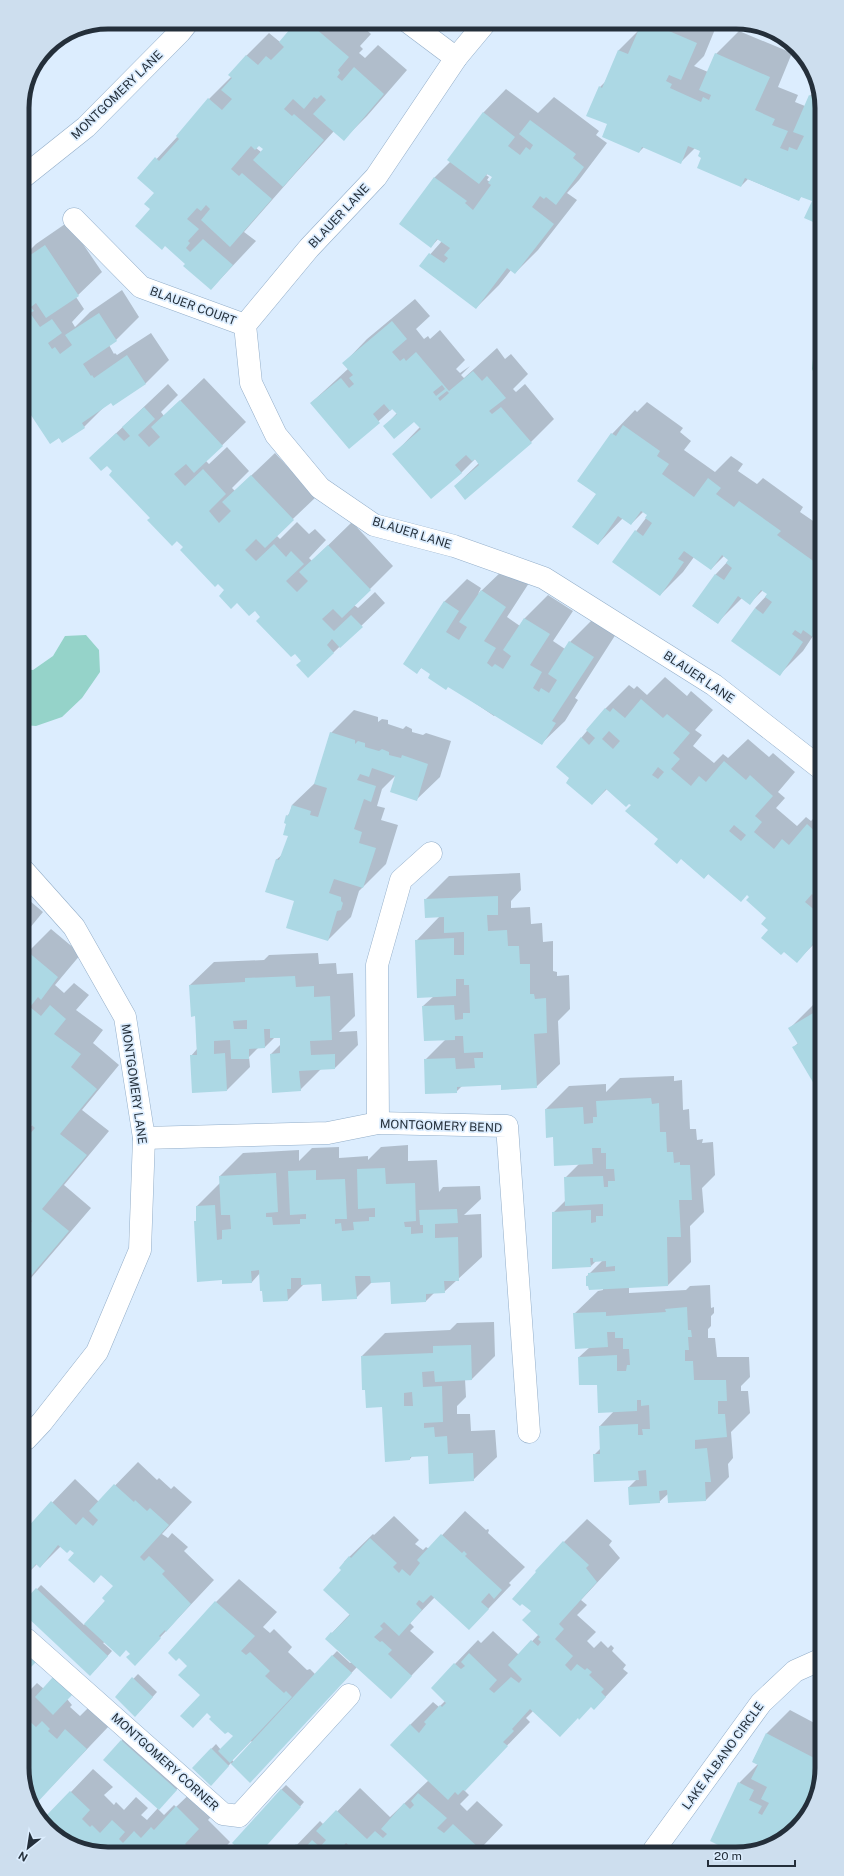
<svg xmlns="http://www.w3.org/2000/svg" width="844" height="1876" viewBox="0 0 844 1876" font-family="'Public Sans',sans-serif">
	<rect width="100%" height="100%" fill="#dcedfe"/>
	<g fill="#95d3c9">
		<path d="M818,335V381L812,369L815,339Z"/>
		<path d="M86,635L99,650L100,672L82,698L62,717L36,726L24,725V669L33,670L53,656L65,636Z"/>
	</g>
	<g fill="#0003" fill-rule="evenodd">
		<path d="M298,22H358L371,34L360,46L363,49L359,53L365,58L378,45L407,70L367,116L344,139L334,131L294,175L244,232L256,241L211,289L186,264L151,209L156,193L139,178L178,136L209,99L231,77L246,56L269,33L280,42ZM259,144L264,149L261,152L256,148Z"/>
		<path d="M643,22H718L704,56L694,66L708,72L716,54L739,31L792,53L778,87L798,95L795,102L805,106L810,96L817,88L818,223L813,201L802,196L798,200L748,179L741,186L702,157L701,151L695,148L681,162L644,147L639,152L608,124L600,87L606,81L619,50L640,29Z"/>
		<path d="M506,89L538,113L554,97L599,131L596,135L607,143L579,180L567,193L577,200L538,250L515,273L511,270L499,285L476,308L420,266L442,241L439,238L431,247L400,224L435,177L451,161L483,113ZM488,174L493,177L490,182L487,180L489,177L486,175Z"/>
		<path d="M68,222L102,272L76,297L84,309L72,322L75,327L90,312L122,290L139,317L116,340L109,345L114,354L115,353L117,355L151,333L169,360L146,383L113,405L111,402L105,406L84,427L62,441L23,402L30,395L23,384V249L25,248L28,252L36,244Z"/>
		<path d="M415,299L430,316L416,329L424,339L428,336L430,339L440,330L465,360L456,369L460,373L470,366L461,375L464,378L497,348L505,359L511,354L528,374L513,389L516,392L525,384L554,419L531,442L455,486L479,463L475,459L461,473L394,454L420,427L414,420L385,426L397,413L393,408L349,448L311,403L349,368L344,363L367,339Z"/>
		<path d="M204,378L246,422L206,461L209,464L227,447L249,471L232,488L235,491L275,453L316,497L276,535L280,539L297,522L309,534L315,529L326,540L309,558L312,561L352,522L393,566L354,605L358,608L375,592L385,603L308,677L302,660L259,613L226,590L184,547L151,518L107,464L90,458L168,384L178,395L161,412L164,416Z"/>
		<path d="M647,402L683,428L680,432L691,441L684,450L715,472L731,456L743,464L738,471L757,484L763,478L803,507L800,512L819,525V636H813L803,651L780,674L755,608L768,594L763,590L750,603L742,598L717,623L693,606L716,574L730,559L724,556L711,569L694,557L683,572L660,595L613,562L649,514L644,511L631,524L623,518L598,544L597,494L578,481L612,434L635,410L637,412Z"/>
		<path d="M505,568L529,583L507,617L520,626L525,618L548,595L573,611L553,641L565,649L570,642L593,619L616,634L575,698L578,700L565,721L541,744L496,714L494,716L422,667L417,672L444,602L467,579L481,588L478,594Z"/>
		<path d="M665,677L687,696L691,691L713,710L695,730L702,735L693,746L714,763L723,754L728,758L748,739L769,757L773,753L795,772L778,792L785,798L776,808L797,826L806,817L811,821L819,813L820,938L797,961L769,930L767,917L747,894L709,873L704,878L659,839L632,805L607,789L592,804L571,778L557,767L606,708L629,685L634,689L637,686L647,695Z"/>
		<path d="M354,710L378,717V722L382,719L388,720V724L403,729L406,726L412,729V732L423,735L426,733L451,741L440,777L416,800L396,775L382,789L377,806L385,808L381,820L398,825L386,864L359,891L351,917L328,940L296,901L276,860L283,854L289,836L287,816L290,813L292,805L315,783L331,733Z"/>
		<path d="M520,873L521,890L511,901V908L530,907L531,924L542,923L543,942L553,941V971L557,972V976L569,975L570,1009L558,1021L560,1064L536,1087L502,1084L463,1085L456,1092L425,1060L445,1040L423,1006L434,996L416,941L440,916L425,900L449,876Z"/>
		<path d="M24,896L43,912L24,935Z"/>
		<path d="M51,929L81,954L55,985L64,993L74,983L89,995L76,1010L103,1030L93,1043L119,1065L82,1110L109,1131L64,1185L91,1208L25,1285V1132L33,1124L29,1121L25,1125L24,956Z"/>
		<path d="M318,953L319,964L336,963L337,974L353,973L355,1016L339,1032L357,1031L358,1045L335,1068H322L300,1090L271,1054L281,1044V1037H275L265,1047L258,1048L249,1057L250,1067L227,1090L191,1056L197,1049L196,1015L190,985L214,962L264,960L269,955Z"/>
		<path d="M820,1001V1092L794,1047L798,1043L790,1028L813,1005Z"/>
		<path d="M674,1076V1081L682,1080L683,1110L689,1109L690,1129H696L697,1140L703,1139L702,1143L713,1142L715,1175L702,1188L704,1212L690,1226L691,1262L668,1285L629,1287V1293L686,1290L690,1286L710,1285L711,1308L714,1307V1313L711,1316V1326L708,1329V1338H715L717,1357H749L750,1377L741,1386V1391H748L750,1413L731,1432L733,1458L728,1464L729,1477L706,1500L668,1494L659,1502L629,1487L637,1479L594,1455L601,1448L600,1426L614,1411L598,1384L579,1357L590,1347L574,1314L598,1291L603,1290V1288L587,1276L602,1261H596L591,1266L553,1213L566,1200L565,1178L580,1163L554,1136L546,1109L569,1086L606,1084V1092L620,1078Z"/>
		<path d="M408,1145V1161L437,1160L439,1192L443,1187L480,1186L481,1199L464,1215L481,1214L482,1257L444,1292H435L426,1301L391,1281L372,1282L356,1298L322,1283L304,1284L288,1300L263,1290L260,1273L252,1282L223,1279L197,1220V1206L220,1183V1176L243,1153L299,1150V1161L312,1148L339,1147V1158L368,1156V1160L381,1147Z"/>
		<path d="M494,1322L495,1356L472,1379H465L466,1397L457,1406V1414H470L471,1431L495,1430L497,1457L473,1480L429,1455H413L410,1459L383,1406L362,1356L385,1333L450,1330L457,1323Z"/>
		<path d="M138,1462L157,1480L159,1478L171,1489L174,1486L192,1502L162,1534L168,1538L172,1533L188,1547L184,1551L214,1580L135,1664L131,1654L126,1649L105,1642L103,1643L112,1651L95,1670L26,1601L41,1585L84,1625L106,1600L114,1586L70,1548L61,1546L40,1567L37,1564L26,1575V1530L75,1479L99,1502Z"/>
		<path d="M465,1511L486,1530L488,1529L489,1530L488,1533L525,1567L509,1583L511,1585L469,1629L435,1597L410,1623L414,1627L410,1631L434,1652L391,1697L357,1667L250,1781L231,1763L211,1784L193,1768L216,1744L221,1750L234,1736L212,1717L188,1666L216,1602L239,1579L277,1612L263,1627L270,1633L274,1629L292,1647L288,1652L307,1670L310,1669L315,1674L337,1651L350,1663L352,1662L332,1633L350,1614L343,1570L344,1562L373,1534L374,1535L394,1516L419,1540L415,1544L423,1550L426,1547L429,1549ZM251,1741L252,1742L234,1762L232,1760Z"/>
		<path d="M587,1519L612,1541L609,1545L620,1558L581,1600L587,1605L577,1615L596,1632L587,1641L594,1648L601,1641L608,1648L611,1645L614,1648L612,1651L626,1665L623,1669L628,1673L594,1709L591,1706L578,1717L533,1711L526,1718L530,1722L464,1790L469,1795L460,1804L467,1811L477,1801L503,1825L483,1846L485,1847L481,1851L289,1853L320,1821L324,1825L360,1788L390,1817L429,1780L410,1725L433,1702L439,1707L445,1701L432,1688L478,1640L481,1643L493,1631L519,1655L539,1634L532,1611L564,1542Z"/>
		<path d="M26,1673L31,1678L26,1683Z"/>
		<path d="M58,1673L76,1690L67,1699L72,1705L70,1707L80,1716L89,1707L109,1726L33,1806L27,1796L26,1685L31,1689L37,1683L44,1689Z"/>
		<path d="M138,1674L157,1692L140,1711L116,1697Z"/>
		<path d="M790,1710L822,1727V1769L804,1820L764,1849L717,1850L739,1783L758,1764L753,1761L767,1733Z"/>
		<path d="M126,1736L181,1785L158,1809L164,1815L174,1805L176,1807L200,1784L222,1805L208,1820L230,1842L220,1853L102,1854L56,1836L44,1820L93,1769L113,1787L104,1795L114,1805L116,1802L124,1810L136,1797L148,1808L141,1815L147,1820L158,1808L104,1760Z"/>
		<path d="M286,1785L304,1802L259,1853L281,1790Z"/>
	</g>
	<g fill="#acd8e4" fill-rule="evenodd">
		<path d="M296,22H308L349,57L338,70L340,73L337,77L342,81L354,67L384,94L344,141L313,114L326,100L321,95L317,99L314,97L304,109L293,99L284,109L292,116L294,114L324,140L283,187L253,160L263,149L259,146L255,150L251,146L231,169L239,176L242,173L272,199L230,247L201,220L210,209L206,205L201,211L197,208L187,219L199,229L188,241L190,243L186,248L190,252L203,239L233,265L211,290L183,266L185,264L165,246L162,250L135,226L150,209L144,204L154,193L137,178L155,157L159,161L179,139L176,136L208,98L222,110L232,99L221,90L232,78L228,75L246,55L258,65L266,56L271,60L284,47L279,42Z"/>
		<path d="M642,22H648L697,43L681,80L669,75L666,81L672,84L670,88L701,102L703,97L709,100L711,95L699,90L715,53L770,77L755,110L775,119L772,125L788,131L780,148L788,151L789,147L797,150L804,136L793,132L809,95L817,99L818,224L804,218L812,201L801,197L799,201L745,178L741,187L697,168L701,158L698,156L700,151L688,146L681,164L642,147L639,153L602,137L607,124L586,116L599,86L602,88L618,50L628,54Z"/>
		<path d="M483,112L515,137L508,146L520,155L526,147L530,150L533,145L519,134L530,120L576,154L573,158L584,167L556,205L546,197L544,199L540,196L532,207L554,224L515,274L507,268L476,309L419,266L429,253L444,263L448,258L444,255L450,248L437,239L431,248L399,224L434,177L467,201L465,203L473,210L491,185L488,183L492,177L487,174L479,184L447,160Z"/>
		<path d="M45,245L79,296L46,318L36,303L31,307L34,311L30,313L40,327L52,319L62,333L48,343L52,349L55,347L60,354L72,345L65,335L99,313L117,341L83,364L91,376L92,375L94,378L127,355L146,384L113,406L111,403L82,423L85,428L62,443L59,438L50,444L23,403V401L30,396L23,386V260Z"/>
		<path d="M392,321L407,339L392,352L400,361L404,358L406,361L416,352L449,391L473,371L482,381L487,376L506,398L489,411L492,414L501,407L532,443L465,500L454,486L479,465L475,459L472,461L466,455L455,465L462,473L431,499L392,454L421,429L414,422L394,439L383,426L397,414L392,409L390,411L384,404L373,414L380,423L349,449L310,403L341,378L349,388L354,384L349,378L353,375L342,363ZM442,385L445,389L436,396L433,392ZM447,391L449,393L440,401L438,398Z"/>
		<path d="M180,400L223,446L194,473L186,464L174,474L185,486L203,469L226,494L209,511L219,523L231,511L222,502L251,475L294,520L265,548L256,539L245,550L256,561L274,544L286,557L291,551L304,564L286,581L297,592L308,581L299,572L328,545L371,590L342,618L333,609L322,619L334,631L351,615L363,627L340,648L332,639L327,645L334,653L308,678L296,665L301,661L295,654L291,657L256,621L260,617L255,611L249,616L237,603L231,609L219,596L224,590L218,584L215,587L180,550L183,547L177,541L172,546L147,520L150,518L109,475L112,471L107,466L101,471L89,458L116,433L124,441L130,436L122,427L144,407L155,419L138,435L149,447L160,437L151,427Z"/>
		<path d="M623,425L660,451L657,456L669,464L662,474L694,497L708,478L721,488L716,494L734,507L739,501L781,531L777,535L819,565V637L817,640L803,630L801,634L795,630L792,634L803,642L780,676L731,641L755,608L763,614L772,602L765,597L767,594L761,590L750,605L738,596L718,624L692,606L715,574L724,580L732,568L726,563L728,560L722,555L711,570L684,551L678,559L684,562L660,596L612,562L635,530L643,536L652,523L645,518L647,515L641,511L631,525L618,516L598,545L572,527L596,494L577,481L611,433L616,436Z"/>
		<path d="M481,590L506,607L484,641L496,648L487,663L492,667L495,664L503,669L511,656L503,650L524,618L550,634L530,665L542,672L533,688L539,692L541,688L549,693L557,680L548,674L569,641L594,657L552,721L556,723L542,745L448,687L446,690L428,678L430,674L421,668L417,674L403,664L444,601L459,611L446,632L459,640L467,627L459,622Z"/>
		<path d="M641,699L663,718L667,714L690,733L673,753L680,759L671,769L691,786L699,776L706,782L724,761L746,780L750,775L773,796L755,816L762,822L754,832L774,849L782,839L789,845L807,824L819,835L820,901L812,894L805,902L817,912L820,909V919L819,918L813,924L820,929V936L797,963L784,952L781,955L761,938L768,930L761,924L766,918L746,900L749,897L747,895L741,902L708,874L704,879L681,859L677,864L654,844L658,839L625,811L631,805L629,804L626,807L606,789L592,805L566,783L569,778L556,767L581,737L589,745L595,738L586,730L605,708L610,712L613,708L625,718ZM609,731L620,741L613,749L602,739ZM658,767L664,772L658,779L652,775ZM734,825L746,835L741,841L729,831Z"/>
		<path d="M330,732L355,740V744L358,741L365,743V747L379,751L382,749L389,752V755L401,758L402,755L428,764L417,801L390,792L395,776L372,768L369,777L360,774L357,780L376,786L371,802L364,799L354,829L362,832L359,843L376,848L363,888L334,879L329,893L341,897V901L343,903L341,910L337,911L328,941L286,928L294,901L265,892L276,859L279,860L288,836L283,835L286,824L284,823L286,815L288,816L292,805L311,811L310,815L318,817L327,788L314,784Z"/>
		<path d="M498,896V915H487L488,931L507,930L508,946H519L520,964H530V994H534L535,999L546,998L547,1033L534,1034L537,1088L501,1090V1085L457,1087V1093L425,1094L424,1059L455,1058L456,1069L475,1068L474,1058H483V1052L464,1053L463,1036H455V1040L424,1041L422,1006L454,1005L455,1020L463,1019V1013H470L469,985H464V979H456V996L417,998L415,940L454,938V955H464V932L444,933V917L425,918L424,899Z"/>
		<path d="M27,951L58,977L41,1000L38,997L30,1007L41,1016L50,1005L66,1019L54,1034L81,1054L71,1067L97,1089L60,1134L87,1155L42,1209L69,1231L25,1283V1230L32,1221L25,1215V1135L27,1137L35,1128L26,1120L25,1122L24,954Z"/>
		<path d="M295,976L296,987L314,986V997L330,996L332,1040L310,1041L311,1055L335,1054V1069L299,1071L301,1091L272,1093L270,1054L280,1053V1038H270V1029H264L265,1048L249,1049V1059H231L230,1040L214,1041V1054L225,1053L227,1091L192,1093L190,1055H197L195,1016L191,1017L189,985L245,982V978ZM247,1020V1029H234L233,1021Z"/>
		<path d="M820,1009V1094L792,1047L798,1044L788,1028Z"/>
		<path d="M651,1098L652,1104L659,1103L660,1132H666L667,1152H673L674,1163L680,1162V1165H690L692,1200H679L681,1237H667L668,1286L589,1290L588,1286H586V1276H588V1273L615,1271V1266L606,1267V1261L593,1262V1258H590L591,1267L552,1269V1212L591,1210V1223L596,1222V1216H603V1204L565,1206L564,1177L603,1176L604,1187H608V1181H615L614,1169H606V1153H601V1148H592L593,1164L554,1166L553,1137L546,1138L545,1109L583,1107L584,1124L593,1123V1117H597L596,1101Z"/>
		<path d="M385,1168L386,1184L415,1183L416,1221L404,1222L405,1227H411V1234L423,1233V1225H420L419,1210L457,1209L458,1223L435,1224V1238L458,1237L459,1281H444L445,1293L426,1294V1302L391,1304L390,1282L371,1283L370,1276H355L357,1299L322,1301L321,1284L301,1285V1278H291V1289H287L288,1301L263,1302L262,1291H260L259,1270L251,1271L252,1283L222,1284V1280L197,1282L194,1221H196V1206L215,1205L217,1240L222,1239V1230L231,1229L230,1215H221L219,1176L276,1173L278,1212L266,1213V1217H272L273,1225L300,1224V1219H306V1214L290,1215L288,1171L316,1170V1180L345,1179L347,1219H335V1224L341,1223L342,1231L354,1230L353,1222L369,1221V1217H375V1208L358,1209L357,1169Z"/>
		<path d="M687,1307L688,1330H691L692,1337H688L689,1350H685V1361H693L694,1380H726L727,1401H718V1414H725L727,1437L695,1440V1449L707,1448L711,1482H705L706,1501L668,1503L667,1490L659,1491L660,1503L629,1505L628,1487L647,1486L646,1470L638,1471L639,1480L594,1482L593,1454H600L599,1426L638,1424V1435H643L642,1429H650L649,1405L641,1406V1400H637V1411L598,1413L597,1385H579L578,1357L617,1355V1371H626L627,1365H630L629,1349H623V1338H615V1332H607L608,1347L575,1349L573,1313L606,1312V1316L666,1312L665,1309Z"/>
		<path d="M471,1345L472,1380L435,1382L434,1371L422,1372L423,1387L442,1386L443,1422L424,1423V1428L434,1427L435,1437L447,1436L448,1454L473,1453L474,1481L429,1484L428,1456L410,1457V1460L385,1462L382,1407L366,1408L365,1390H362L361,1356L433,1353V1346ZM412,1392L413,1406H404V1393Z"/>
		<path d="M114,1484L134,1502L135,1500L147,1511L150,1508L169,1525L140,1557L144,1561L149,1556L165,1571L162,1574L191,1604L166,1632L165,1630L159,1636L161,1638L135,1666L126,1657L130,1654L126,1650L120,1657L84,1624L105,1601L102,1598L113,1586L101,1575L94,1583L68,1560L74,1553L70,1550L67,1553L58,1545L40,1568L36,1564L26,1575V1529L51,1501L76,1525L83,1517L93,1526L98,1520L89,1511Z"/>
		<path d="M441,1534L462,1553L464,1551L467,1554L465,1556L502,1590L494,1599L489,1593L481,1602L489,1609L469,1630L431,1595L423,1603L419,1600L416,1604L422,1610L399,1636L384,1622L380,1626L383,1629L374,1637L380,1642L382,1641L392,1650L388,1654L412,1676L391,1699L325,1639L331,1632L332,1633L350,1615L323,1590L341,1570L339,1568L349,1556L351,1558L370,1538L397,1563L393,1567L399,1573L402,1569L410,1576L420,1563L417,1560Z"/>
		<path d="M563,1541L589,1565L586,1568L597,1582L559,1624L564,1629L555,1639L573,1656L565,1665L571,1671L577,1664L585,1670L587,1668L592,1672L589,1675L604,1689L601,1692L606,1697L594,1710L591,1707L579,1720L578,1718L560,1737L530,1709L512,1729L514,1731L503,1742L508,1746L489,1766L465,1791L463,1790L458,1795L455,1792L448,1800L390,1745L410,1724L419,1733L426,1724L424,1722L440,1705L442,1707L446,1703L431,1688L454,1663L461,1669L465,1666L461,1662L469,1653L497,1680L489,1689L494,1693L511,1677L519,1683L522,1679L508,1665L531,1640L538,1646L541,1642L538,1639L540,1637L522,1620L531,1611L522,1604L520,1606L512,1599L536,1572L535,1571Z"/>
		<path d="M36,1588L108,1656L90,1676L26,1616V1599Z"/>
		<path d="M215,1601L255,1636L241,1651L246,1655L250,1652L270,1671L265,1676L284,1693L286,1691L292,1697L230,1763L218,1751L233,1736L228,1732L225,1734L209,1719L211,1717L207,1713L193,1728L180,1716L200,1695L178,1675L187,1666L179,1658L176,1661L168,1653Z"/>
		<path d="M26,1653L36,1662L26,1672Z"/>
		<path d="M332,1655L352,1673L250,1783L231,1764Z"/>
		<path d="M53,1677L72,1695L53,1715L35,1697Z"/>
		<path d="M132,1677L153,1697L135,1717L115,1697Z"/>
		<path d="M26,1718L36,1727L42,1721L50,1729L48,1731L57,1739L65,1729L87,1749L34,1806L27,1796Z"/>
		<path d="M766,1733L820,1761L822,1757V1769L804,1820L764,1849L716,1850L718,1845L710,1841L738,1782L754,1790L749,1800L762,1806L758,1813L762,1815L769,1803L761,1799L767,1787L751,1779L758,1765L752,1762Z"/>
		<path d="M121,1740L177,1790L159,1810L103,1760Z"/>
		<path d="M211,1748L229,1766L211,1786L192,1768Z"/>
		<path d="M281,1789L301,1807L260,1853H243L232,1843Z"/>
		<path d="M70,1791L90,1810L82,1819L90,1827L92,1825L100,1833L112,1820L125,1832L119,1839L123,1843L134,1831L141,1838L151,1827L154,1830L176,1806L199,1829L185,1844L195,1853L102,1854L56,1836L43,1819Z"/>
		<path d="M418,1793L447,1818L437,1828L444,1833L453,1824L480,1849L478,1851L356,1852L346,1843L338,1852L288,1853L296,1844L303,1850L312,1840L320,1847L326,1840L316,1831L336,1810L367,1839L375,1831L383,1838L387,1834L381,1829L404,1803L410,1809L414,1805L411,1801Z"/>
	</g>
	<g fill="none" stroke-linecap="round" stroke-linejoin="round">
		<defs>
			<g id="minor">
				<path d="M408,22L456,58"/>
				<path d="M486,22L456,58L376,177L309,248L245,325L251,383L276,435L320,488L374,525L454,546L544,578L714,685L819,767"/>
				<path d="M22,178L86,127L180,32L188,22"/>
				<path d="M74,219L141,287L245,325"/>
				<path d="M24,871L74,927L125,1017L144,1138L140,1250L97,1352L42,1422L26,1439"/>
				<path d="M378,1123L377,965L401,880L431,853"/>
				<path d="M144,1138L328,1133L378,1123L507,1126L529,1432"/>
				<path d="M26,1639L223,1814L239,1816L349,1695"/>
				<path d="M654,1850L761,1703L795,1671L822,1659"/>
			</g>
		</defs>
		<use href="#minor" stroke="#93aec9" stroke-width="23"/>
		<use href="#minor" stroke="#fff" stroke-width="22"/>
	</g>
	<g text-anchor="middle" dominant-baseline="central" stroke-width="3.5" stroke-linejoin="round" paint-order="stroke">
		<g font-size="12" fill="#242f3a" stroke="#dcedfe">
			<text transform="translate(117 95) rotate(-44)">MONTGOMERY LANE</text>
			<text transform="translate(339 216) rotate(-47)">BLAUER LANE</text>
			<text transform="translate(193 306) rotate(20)">BLAUER COURT</text>
			<text transform="translate(412 533) rotate(17)">BLAUER LANE</text>
			<text transform="translate(699 677) rotate(34)">BLAUER LANE</text>
			<text transform="translate(134 1084) rotate(82)">MONTGOMERY LANE</text>
			<text transform="translate(441 1126) rotate(2)">MONTGOMERY BEND</text>
			<text transform="translate(723 1756) rotate(-54)">LAKE ALBANO CIRCLE</text>
			<text transform="translate(165 1762) rotate(42)">MONTGOMERY CORNER</text>
		</g>
	</g>
	<path d="M0 0H844V1876H0ZM108 29H736A79 79 0 0 1 815 108V1768A79 79 0 0 1 736 1847H108A79 79 0 0 1 29 1768V108A79 79 0 0 1 108 29Z" fill="#cddeee" fill-rule="evenodd"/>
	<path fill="none" stroke="#242f3a" stroke-width="5" d="M108 29H736A79 79 0 0 1 815 108V1768A79 79 0 0 1 736 1847H108A79 79 0 0 1 29 1768V108A79 79 0 0 1 108 29Z"/>
	<g transform="translate(28 1848) rotate(210)" stroke="#dcedfe" stroke-width="3" paint-order="stroke">
	<path d="M0-3L7 15L0 10L-7 15Z" fill="#242f3a"/>
	<text y="-6" font-size="11" font-weight="bold" text-anchor="middle" fill="#242f3a">N</text>
	</g>
	<path d="M708 1860v6h87v-6" fill="none" stroke="#242f3a" stroke-width="2"/>
	<text x="714" y="1860" font-size="12" fill="#242f3a" stroke="#dcedfe" stroke-width="3" paint-order="stroke">20 m</text>
</svg>
